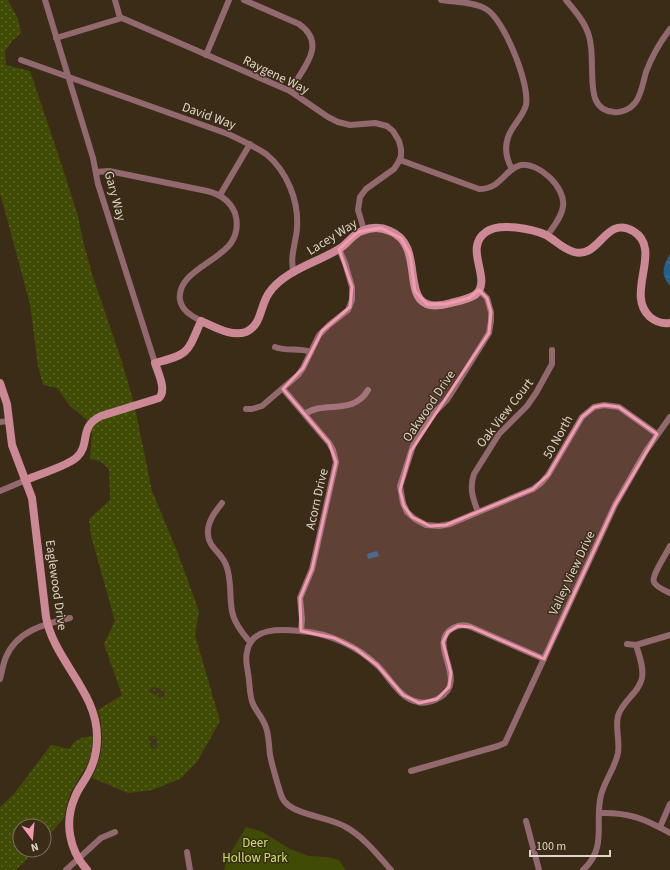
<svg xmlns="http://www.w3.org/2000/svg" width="670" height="870" viewBox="0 0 670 870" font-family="'Source Sans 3',sans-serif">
	<defs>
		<pattern id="grass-dots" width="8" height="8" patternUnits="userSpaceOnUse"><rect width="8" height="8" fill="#404c05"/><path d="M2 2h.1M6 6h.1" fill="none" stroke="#5b6528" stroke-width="1.8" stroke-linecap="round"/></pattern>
		<pattern id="sand-dots" width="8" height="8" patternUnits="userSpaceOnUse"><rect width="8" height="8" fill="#3f3616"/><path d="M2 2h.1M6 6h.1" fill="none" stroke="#5a5237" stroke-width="1.8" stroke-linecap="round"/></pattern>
		<pattern id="water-ripples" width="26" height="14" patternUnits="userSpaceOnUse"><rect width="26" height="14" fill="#23608e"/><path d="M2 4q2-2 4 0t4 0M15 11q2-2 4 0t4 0" fill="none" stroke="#42769d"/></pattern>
	</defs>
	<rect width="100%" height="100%" fill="#3b2c17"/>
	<g fill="url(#grass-dots)">
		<path d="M0,0H8L18,19L21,33L12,41L5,51L6,65L30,71L59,157L78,216L83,241L93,277L121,359L134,403L152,491L177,551L199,611L195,635L220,721L197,762L180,779L152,790L128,793L92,778C103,756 105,734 98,710L122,695L104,644L115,621L91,536L89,519L110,500L109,469L100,461L90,459L92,434L88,421L70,406L57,388L43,385L38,366L30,304L0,193Z"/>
		<path d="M93,736L92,749L88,763L71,792L67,804L64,818L44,841V826H20V850H36L16,870H0V807L14,794L51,745L70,749C75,738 81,738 93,736Z"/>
	</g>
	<g fill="url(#sand-dots)">
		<path d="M154,687C160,689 168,689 164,697L161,699L157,695L150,693L149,690Z"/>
		<path d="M151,736H155L157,739V747L154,749C149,748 150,742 149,738Z"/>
	</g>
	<path fill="#404c05" d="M246,827L261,831L290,849L309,856L327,857L339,860L346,870H224L227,859Z"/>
	<g fill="url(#water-ripples)">
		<path d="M670,254V286C660,274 663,266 670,254Z"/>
		<path d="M377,551L379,556L368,559L367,554Z"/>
	</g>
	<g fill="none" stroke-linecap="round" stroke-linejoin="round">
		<g stroke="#936970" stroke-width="6">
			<path d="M45,0L93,158L98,184L155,363"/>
			<path d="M115,0L120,18"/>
			<path d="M244,0L299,24C329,45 301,70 290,91"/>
			<path d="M441,0C454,2 475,2 486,9C504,19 530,84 526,105C524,113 518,120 514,126C504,140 504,155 512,169"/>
			<path d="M566,0C575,11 585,22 589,36C592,46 592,58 592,69C593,86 590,110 614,112C622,113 630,109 635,103C642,94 643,82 646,72C652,56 660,42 670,29"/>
			<path d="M56,38L122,18L290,91L328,117L338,122L350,125L375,123L387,126L393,131L399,141L401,149V156L398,163L394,169L366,189L360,197L358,210L364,230"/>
			<path d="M206,55L229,0"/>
			<path d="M21,60L228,134C241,140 254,146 266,154C287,171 299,201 297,228C296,243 289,258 294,273"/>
			<path d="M400,160L479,189C502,189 504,169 521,165C539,162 566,188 563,206C562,217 553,227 547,236"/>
			<path d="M96,172L109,171L207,191C220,194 230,201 235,213C238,223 237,234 231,243C218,262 176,273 180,300C182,311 192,316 201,321"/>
			<path d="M220,195L250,144"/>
			<path d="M479,290L487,298L491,312V321L489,333L454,389L447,400L432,415L413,446L400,486L403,503L407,512L415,519L426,525L439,526L450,524L533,489L541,483L548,475L582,417L594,407L604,405L619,407L657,434"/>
			<path d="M275,347C288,352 297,347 311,352"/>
			<path d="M283,389L329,443L333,450L336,462L312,569L300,598L302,619L301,631"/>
			<path d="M246,409H252L262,406L298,375L303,368L319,335L329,325L348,310L352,300V287L345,263L339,249"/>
			<path d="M305,414C324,400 353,416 368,390"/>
			<path d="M0,422L9,421"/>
			<path d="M0,491L26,480"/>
			<path d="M222,503C215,512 207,522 208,534C208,547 222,553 226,565C232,579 229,595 232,611C234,623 242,633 250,642"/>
			<path d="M478,512C473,499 469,488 474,474L499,434L527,406L536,393L552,364V350"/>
			<path d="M670,546C667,553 651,576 654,582C656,587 666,591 670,593"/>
			<path d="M627,644L636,645L670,635"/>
			<path d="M0,679C2,672 3,664 6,657C17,631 44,624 70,618"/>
			<path d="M411,771L498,746L505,743L615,505L646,451L670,417"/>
			<path d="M599,813C629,812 645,819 670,833"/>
			<path d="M526,821L539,870"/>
			<path d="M660,827L670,804"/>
			<path d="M187,852L190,870"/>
			<path d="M66,870L101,838L115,832"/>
			<path d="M391,870C377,854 363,836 344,826C328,817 296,815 285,802C281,798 280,791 278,785C275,775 272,765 270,755C269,747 269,739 267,731C265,720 257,713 253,704C249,695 250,683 248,673C247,666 245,659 247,652C251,627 281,629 300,631C329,633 357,646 378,666C390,678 400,699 418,702C425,704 432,702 439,698C471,680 425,644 453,628C459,625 465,624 471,627L544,659"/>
			<path d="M583,870C608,847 594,823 601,795C605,780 615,768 618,753C620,740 615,728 618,716C623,700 639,693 642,678C644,667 639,655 636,645"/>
		</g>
		<g stroke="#cc8995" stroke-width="8">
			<path d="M0,383L7,404L12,445L32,498L46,617C54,661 98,692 97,738C97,752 94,764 87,776C83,783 78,789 75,797C64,822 69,850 87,870"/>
			<path d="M26,480C39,474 68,466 77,457C91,444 78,427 101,416L159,398C167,390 158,373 155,363C190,354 187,353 201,321C215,327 231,337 246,332C262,325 260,305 269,293C284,270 320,262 342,247C349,242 353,234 362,231C371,227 381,227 390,231C431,247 391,320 451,303C459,301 468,299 475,295C494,280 462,249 486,232C499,222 533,229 546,235C555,240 563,249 574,252C600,259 605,215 633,231C664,249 624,294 650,317C656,322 662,324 670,323"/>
		</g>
	</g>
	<path fill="#f29aaf" fill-opacity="0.2" stroke="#f29aaf" stroke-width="3" stroke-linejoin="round" d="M381,228L401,238L410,254L415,291L427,304H446L469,298L479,290L487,298L491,312L489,333L411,451L400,490L404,506L412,517L430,526L446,525L533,489L548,475L582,417L594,407L604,405L619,407L657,434L615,505L544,659L471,627L458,626L448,632L443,642L451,673L449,687L437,699L419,703L403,695L377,665L356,649L334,638L301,631L300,598L312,569L336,462L329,443L283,389L303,368L322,331L350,307L352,287L339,249L358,232Z"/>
	<g text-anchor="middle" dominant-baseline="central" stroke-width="3" stroke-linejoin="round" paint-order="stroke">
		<g font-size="13" fill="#dfd5c9" stroke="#3b2c17">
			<text transform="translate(276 75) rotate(26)">Raygene Way</text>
			<text transform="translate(209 116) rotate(20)">David Way</text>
			<text transform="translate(115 196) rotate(75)">Gary Way</text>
			<text transform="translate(332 237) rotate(-32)">Lacey Way</text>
			<text transform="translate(429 406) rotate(-56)">Oakwood Drive</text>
			<text transform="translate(505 413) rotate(-52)">Oak View Court</text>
			<text transform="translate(558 437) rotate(-61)">50 North</text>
			<text transform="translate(317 499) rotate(-77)">Acorn Drive</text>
			<text transform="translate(572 573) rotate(-65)">Valley View Drive</text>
			<text transform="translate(56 585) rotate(82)">Eaglewood Drive</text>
		</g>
		<g font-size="13" fill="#c9e369" stroke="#3b2c17">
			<text x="255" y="843">Deer<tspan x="255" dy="15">Hollow Park</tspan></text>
		</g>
	</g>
	<g transform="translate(32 838) rotate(164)"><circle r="19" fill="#3b2c17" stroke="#7d705e"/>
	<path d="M0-3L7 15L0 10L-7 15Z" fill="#f29aaf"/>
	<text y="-6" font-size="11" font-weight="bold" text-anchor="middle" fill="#dfd5c9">N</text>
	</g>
	<path d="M530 850v6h80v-6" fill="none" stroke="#dfd5c9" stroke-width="2"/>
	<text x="536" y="850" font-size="12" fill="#dfd5c9" stroke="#3b2c17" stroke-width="3" paint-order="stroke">100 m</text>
</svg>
